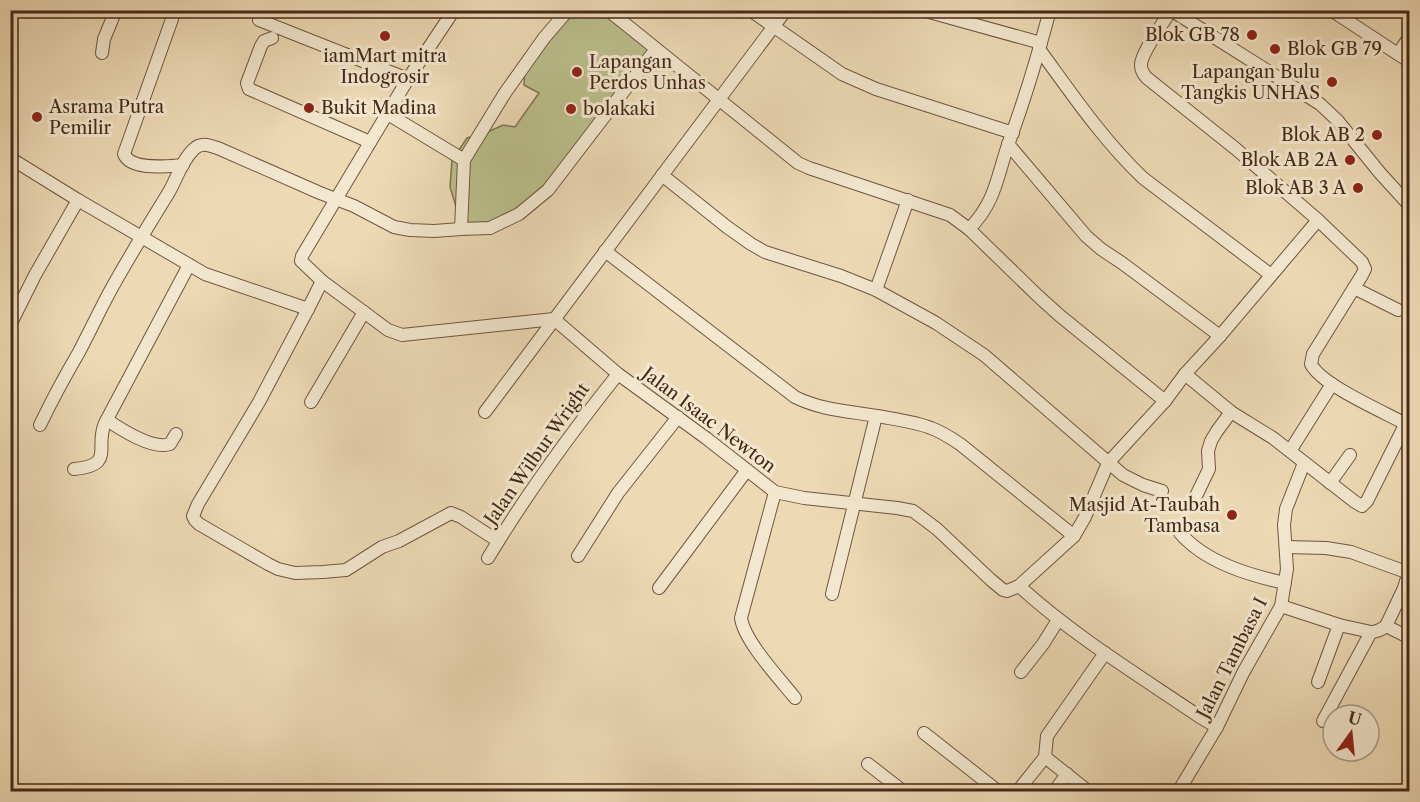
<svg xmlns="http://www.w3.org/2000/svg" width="1420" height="802" viewBox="0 0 1420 802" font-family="'Libre Caslon Text',serif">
	<rect width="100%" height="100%" fill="#eddab5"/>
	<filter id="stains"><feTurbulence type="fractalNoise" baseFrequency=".00333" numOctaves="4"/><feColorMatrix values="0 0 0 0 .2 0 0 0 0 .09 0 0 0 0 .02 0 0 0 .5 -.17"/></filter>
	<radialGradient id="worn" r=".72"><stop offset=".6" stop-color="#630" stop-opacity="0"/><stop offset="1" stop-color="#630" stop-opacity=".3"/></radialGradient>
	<path fill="#babf8c" stroke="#807452" stroke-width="1.5" d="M564,11H600L660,58L587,140L526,216L496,230L464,233L450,187L452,160L467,138L490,131L503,125L515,127L539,93L524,85L525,67Z"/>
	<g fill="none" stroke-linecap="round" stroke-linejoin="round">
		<defs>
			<g id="minor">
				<path d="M173,10L172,19L124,154C131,171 168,166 183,165"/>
				<path d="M454,10L408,79L302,256L301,261L322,281L388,330L402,335L554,319"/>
				<path d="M608,10L798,163L809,168L950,215L969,229L1038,296L1059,315L1165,401"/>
				<path d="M750,10L842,74L876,89L1013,133"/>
				<path d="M922,10L1041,43"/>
				<path d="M1171,10C1164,22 1141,53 1141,65C1141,70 1143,74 1147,78L1236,149L1318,220L1362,262L1365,269L1362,275L1313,354L1311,364C1321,385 1384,412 1406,424"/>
				<path d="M1171,10L1320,104L1337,120L1380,173L1410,206"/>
				<path d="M1331,10L1410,62"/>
				<path d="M10,12L11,10"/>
				<path d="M259,20L408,79"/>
				<path d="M272,38L264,41L261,46L247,83L249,89L370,142"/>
				<path d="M1039,49C1072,94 1103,140 1143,178L1271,275"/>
				<path d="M102,53L104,39L116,10"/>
				<path d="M1398,54L1410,36"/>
				<path d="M388,114L464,160"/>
				<path d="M1008,144L1086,236L1101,249L1122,263L1220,336"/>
				<path d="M10,158L78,200L205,274L308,309L322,281"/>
				<path d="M662,175L727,227L751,244L765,252L841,276L876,290L936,323L984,355L1123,475L1143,485L1162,491"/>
				<path d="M461,229L464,160L505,93L544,38L568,10"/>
				<path d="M969,229C996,202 997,176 1009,142C1025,99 1038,55 1050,10"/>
				<path d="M605,251L795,397C821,410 848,411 877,416C893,419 916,422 931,428C942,432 951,438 960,444L1074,536"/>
				<path d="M1354,288L1398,310"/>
				<path d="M876,290L908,200"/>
				<path d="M308,309L259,402L198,504L193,516L195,520L199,524L268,564L278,569L295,573L323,572L346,570L382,547L399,541L451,513L461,517L498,541"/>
				<path d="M554,319L618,374L706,438L775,492L804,498L897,508L913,511L937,529L991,580L1003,590L1007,591L1019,586L1074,536L1085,517L1108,463L1165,401L1185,374L1220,336L1318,220"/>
				<path d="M10,325L35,275L78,200"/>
				<path d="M1185,374L1231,412L1273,438L1355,502L1362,506L1367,501L1410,415"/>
				<path d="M311,402L364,312"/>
				<path d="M485,412L786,10"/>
				<path d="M107,420C122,430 153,450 170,444L176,434"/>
				<path d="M40,425C52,400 65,376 79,352C89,333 98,314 108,295C127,260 148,226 169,192C177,178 182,160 194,149C202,141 211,146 220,149L320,193L354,206L394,227L410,230L434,231L461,229L490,228L519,214L548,190L656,49"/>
				<path d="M1290,451L1332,384"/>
				<path d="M74,469C116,465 94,448 105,423L189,265"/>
				<path d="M1330,483L1350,455"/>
				<path d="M775,492L741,618C744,641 780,679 795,698"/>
				<path d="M1196,496L1209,469L1208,451L1211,441L1217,431L1231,412"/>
				<path d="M1180,533C1205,562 1248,575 1285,583"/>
				<path d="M1286,547L1326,548L1351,552L1409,573"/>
				<path d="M578,556L618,493L678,417"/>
				<path d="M488,558C527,493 571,433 618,374"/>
				<path d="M1019,586C1074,636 1138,675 1200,717L1217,727"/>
				<path d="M659,588L747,470"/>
				<path d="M832,594L876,416"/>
				<path d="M1281,606L1339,625L1371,632C1377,632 1381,630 1386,626L1404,588L1410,568"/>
				<path d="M1386,626L1410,638"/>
				<path d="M1021,672L1043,644L1058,620"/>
				<path d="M1318,682L1339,625"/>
				<path d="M1323,721L1371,632"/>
				<path d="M924,733L999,792"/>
				<path d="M1045,757L1089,792"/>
				<path d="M868,764L904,792"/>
				<path d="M1017,792L1045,757L1047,736L1105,653"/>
				<path d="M1054,792L1067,774"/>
				<path d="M1178,792L1217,727L1243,673L1281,606L1287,569L1284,525L1286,509L1304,463"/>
			</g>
		</defs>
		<use href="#minor" stroke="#705540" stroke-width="14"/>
		<use href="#minor" stroke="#f3e7cf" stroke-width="12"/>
	</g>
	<g fill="#8f2418" stroke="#f3e7cf" stroke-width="2">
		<circle cx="1252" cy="35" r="6"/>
		<circle cx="385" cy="36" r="6"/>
		<circle cx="1275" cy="49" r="6"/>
		<circle cx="577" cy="72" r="6"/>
		<circle cx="1332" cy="82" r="6"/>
		<circle cx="309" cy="108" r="6"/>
		<circle cx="571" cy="109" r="6"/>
		<circle cx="37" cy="117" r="6"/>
		<circle cx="1377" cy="135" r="6"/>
		<circle cx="1350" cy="160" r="6"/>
		<circle cx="1358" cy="188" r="6"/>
		<circle cx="1232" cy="515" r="6"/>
	</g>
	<g text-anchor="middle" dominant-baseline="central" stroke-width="6" stroke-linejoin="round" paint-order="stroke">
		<g font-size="18" fill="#472919" stroke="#f3e7cf" text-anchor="end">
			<text x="1240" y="35">Blok GB 78</text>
			<text x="1287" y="49" text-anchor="start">Blok GB 79</text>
			<text x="385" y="56" text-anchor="middle">iamMart mitra<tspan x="385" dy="21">Indogrosir</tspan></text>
			<text x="589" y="62" text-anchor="start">Lapangan<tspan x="589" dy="21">Perdos Unhas</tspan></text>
			<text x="1320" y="72">Lapangan Bulu<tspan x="1320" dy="21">Tangkis UNHAS</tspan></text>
			<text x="49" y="107" text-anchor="start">Asrama Putra<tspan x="49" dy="21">Pemilir</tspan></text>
			<text x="321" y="108" text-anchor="start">Bukit Madina</text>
			<text x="583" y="109" text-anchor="start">bolakaki</text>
			<text x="1365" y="135">Blok AB 2</text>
			<text x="1338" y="160">Blok AB 2A</text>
			<text x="1346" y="188">Blok AB 3 A</text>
			<text x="1220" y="505">Masjid At-Taubah<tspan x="1220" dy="21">Tambasa</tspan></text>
		</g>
		<g font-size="18" fill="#472919" stroke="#f3e7cf">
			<text transform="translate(709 420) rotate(37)">Jalan Isaac Newton</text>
			<text transform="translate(537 454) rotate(-55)">Jalan Wilbur Wright</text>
			<text transform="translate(1232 658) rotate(-63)">Jalan Tambasa I</text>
		</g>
	</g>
	<rect width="1420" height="802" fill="none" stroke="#eddab5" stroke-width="36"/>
	<rect x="12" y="12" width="1396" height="778" fill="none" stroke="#472919" stroke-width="3"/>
	<rect x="18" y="18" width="1384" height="766" fill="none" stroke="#472919" stroke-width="1.5"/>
	<g transform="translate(1351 733) rotate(15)"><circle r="28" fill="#f3e7cf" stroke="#ae9b86" stroke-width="1.5"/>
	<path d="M0-4.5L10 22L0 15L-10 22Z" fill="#8f2418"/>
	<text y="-9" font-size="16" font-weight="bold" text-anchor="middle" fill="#472919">U</text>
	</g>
	<rect width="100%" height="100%" filter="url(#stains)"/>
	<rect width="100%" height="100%" fill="url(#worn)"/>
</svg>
